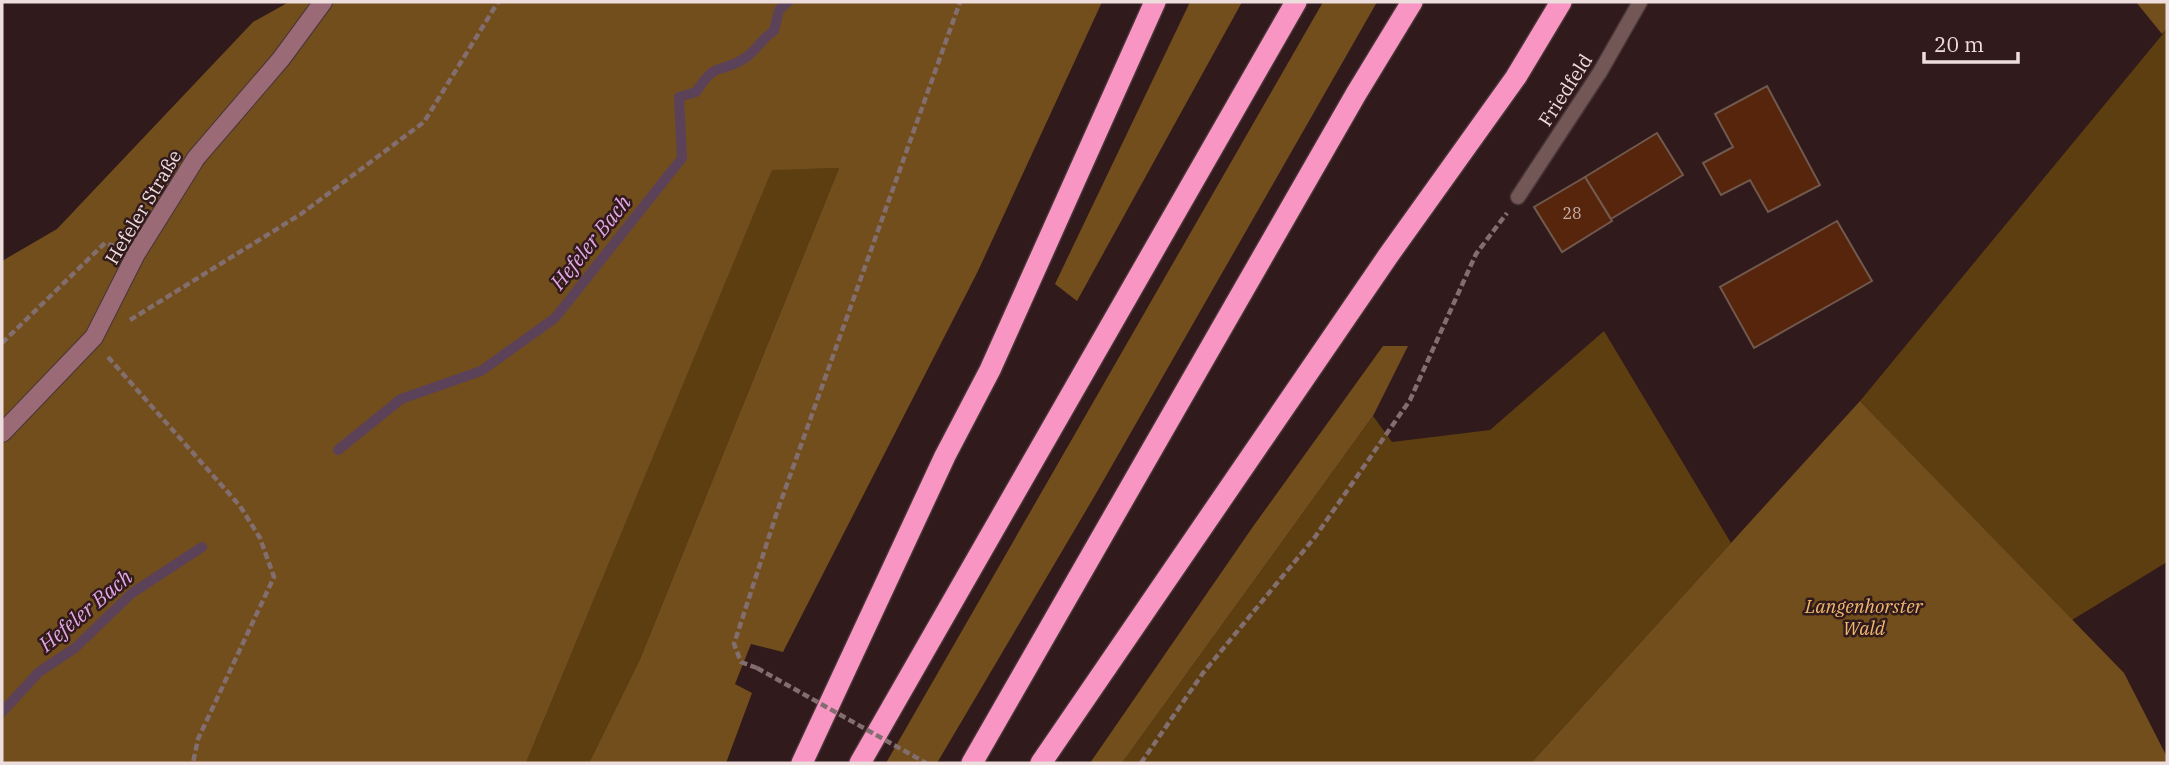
<svg xmlns="http://www.w3.org/2000/svg" width="2169" height="765" viewBox="0 0 2169 765" font-family="'IBM Plex Serif',serif">
	<rect width="100%" height="100%" fill="#311a1b"/>
	<g fill="#5d3e11">
		<path d="M2167,29V562L2072,620L1860,401Z"/>
		<path d="M839,168L640,659L589,763H526L772,169Z"/>
		<path d="M1604,331L1731,543L1531,763H1122L1373,416L1392,442L1490,430Z"/>
	</g>
	<g fill="#724e1c">
		<path d="M289,2H1102L978,271L783,652L751,644L735,684L752,693L726,763H589L640,659L839,168L772,170L526,763H2V261L57,229L253,22Z"/>
		<path d="M1190,2H1242L1077,301L1055,284Z"/>
		<path d="M1323,2H1377L1094,497L937,763H886Z"/>
		<path d="M2136,2H2167V29L2162,34Z"/>
		<path d="M1383,346H1408L1373,416L1122,763H1090L1252,528Z"/>
		<path d="M1860,401L2124,673L2167,757V763H1531Z"/>
	</g>
	<g fill="none" stroke-linecap="round" stroke-linejoin="round">
		<g stroke="#5c4259" stroke-width="10">
			<path d="M338,450L401,399L481,371L555,318L682,158L679,97L696,92C717,59 719,75 745,58C756,51 762,38 774,31L779,10L788,2"/>
			<path d="M2,712L39,672L75,648L132,593L202,547"/>
		</g>
	</g>
	<g fill="#56250c" stroke="#71594e" stroke-width="2">
		<path d="M1767,86L1820,185L1768,212L1750,180L1721,195L1703,163L1733,147L1715,114Z"/>
		<path d="M1657,133L1683,175L1611,219L1585,177Z"/>
		<path d="M1585,177L1612,221L1562,252L1534,207Z"/>
		<path d="M1837,221L1872,281L1754,348L1720,287Z"/>
	</g>
	<g fill="none" stroke-linecap="round" stroke-linejoin="round">
		<defs>
			<path id="service" d="M1518,197L1600,72L1640,2"/>
			<path id="secondary" d="M2,433L94,337L136,254L196,158L281,59L323,2"/>
			<g id="motorway">
				<path d="M802,763L945,456L990,370L1155,2"/>
				<path d="M860,763L1296,2"/>
				<path d="M972,763L1356,94L1412,2"/>
				<path d="M1041,763L1388,256L1516,77L1561,2"/>
			</g>
		</defs>
		<use href="#service" stroke="#473535" stroke-width="17"/>
		<use href="#secondary" stroke="#473535" stroke-width="20"/>
		<use href="#motorway" stroke="#473535" stroke-width="24"/>
		<g stroke="#836e6f" stroke-width="4.5" stroke-dasharray="7 3.5" stroke-linecap="butt">
			<path d="M130,320L301,214L424,122L498,2"/>
			<path d="M2,343L105,243L114,246"/>
			<path d="M108,357L240,506L260,538L274,577L198,739L193,763"/>
			<path d="M757,668L741,662L734,644L777,512L960,2"/>
			<path d="M1141,763L1203,673L1315,537L1410,400L1476,254L1507,213"/>
		</g>
		<use href="#service" stroke="#735757" stroke-width="14"/>
		<use href="#secondary" stroke="#9b6a77" stroke-width="18"/>
		<use href="#motorway" stroke="#f995c3" stroke-width="21"/>
		<path stroke="#836e6f" stroke-width="4.5" stroke-dasharray="7 3.5" stroke-linecap="butt" d="M757,668L926,763"/>
	</g>
	<g text-anchor="middle" dominant-baseline="central" stroke-width="5" stroke-linejoin="round" paint-order="stroke">
		<g font-size="16" fill="#c8afa9">
			<text x="1572" y="213">28</text>
		</g>
		<g font-size="19" fill="#edd" stroke="#311a1b">
			<text transform="translate(1565 90) rotate(-57)">Friedfeld</text>
			<text transform="translate(143 207) rotate(-59)">Hefeler Straße</text>
		</g>
		<g font-size="19" font-style="italic" fill="#f1b870" stroke="#311a1b">
			<text x="1864" y="606">Langenhorster<tspan x="1864" dy="22">Wald</tspan></text>
		</g>
		<g font-size="21" font-style="italic" fill="#e3a6e6" stroke="#311a1b">
			<text transform="translate(590 242) rotate(-51)">Hefeler Bach</text>
			<text transform="translate(85 610) rotate(-40)">Hefeler Bach</text>
		</g>
	</g>
	<rect width="2169" height="765" fill="none" stroke="#eedddd" stroke-width="7"/>
	<path d="M1924 52v10h94v-10" fill="none" stroke="#eedddd" stroke-width="3.5"/>
	<text x="1934" y="52" font-size="21" fill="#eedddd" stroke="#311a1b" stroke-width="5" paint-order="stroke">20 m</text>
</svg>
